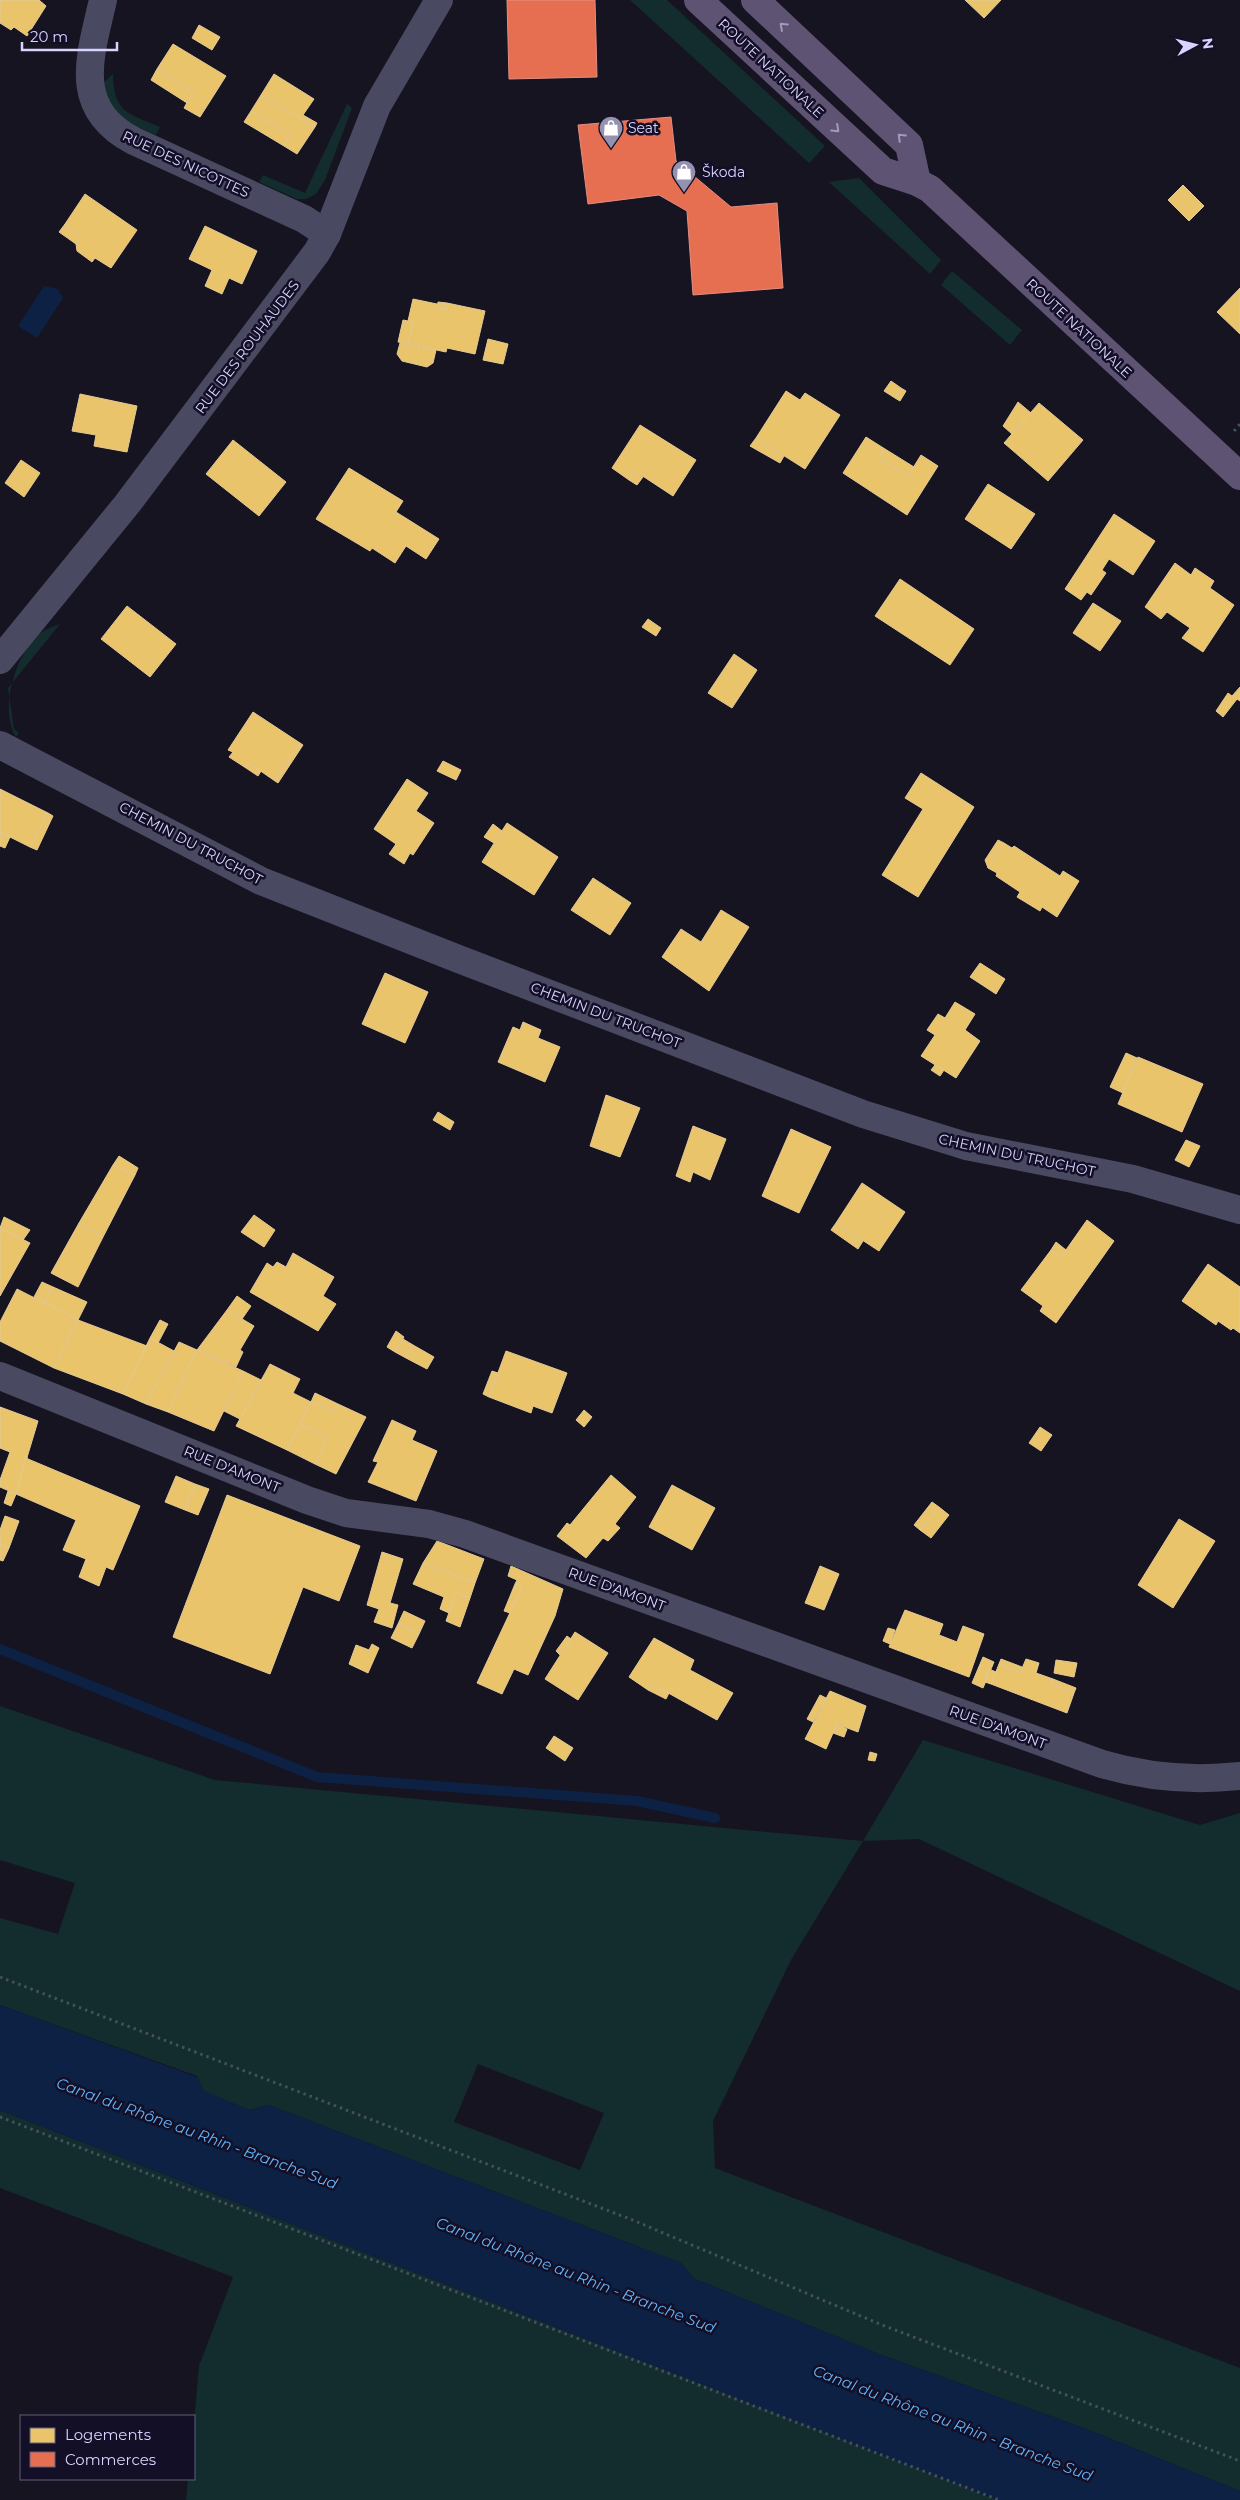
<svg xmlns="http://www.w3.org/2000/svg" width="1240" height="2500" viewBox="0 0 1240 2500" font-family="Montserrat,sans-serif">
	<rect width="100%" height="100%" fill="#161421"/>
	<g fill="#132c2d" fill-rule="evenodd">
		<path d="M630,0H667L825,146L809,163Z"/>
		<path d="M113,74C114,113 127,113 160,127L156,135L128,123L109,105L103,83Z"/>
		<path d="M347,104L352,108L325,180L316,194L306,199H297L259,182L263,175L305,193Z"/>
		<path d="M859,178L941,260L930,274L829,182Z"/>
		<path d="M952,271L1022,330L1010,345L941,285Z"/>
		<path d="M60,624L8,688L14,729L19,733L16,737C0,712 13,660 36,637C42,630 52,627 60,624Z"/>
		<path d="M0,1706L215,1780L863,1841L923,1740L1200,1825L1240,1813V1991L919,1839L863,1841L791,1960L713,2121L715,2168L1240,2368V2491L1089,2430L879,2354L693,2278L681,2263L269,2105L249,2110L203,2091L197,2076L0,2005V1918L58,1934L75,1883L0,1860ZM478,2064L604,2113L580,2170L454,2122Z"/>
		<path d="M0,2110L998,2500H186L188,2479H194V2422L199,2366L233,2277L0,2188Z"/>
	</g>
	<g fill="#0d2144">
		<path d="M44,286L58,289L63,298L37,338L18,326Z"/>
		<path d="M0,2005L197,2077L204,2091L249,2110L269,2105L681,2263L693,2278L879,2354L1089,2430L1240,2491V2500H998L0,2110Z"/>
	</g>
	<g fill="#e9c46a" stroke="#e4c997">
		<path d="M0,0H39L46,6L27,36L14,27L11,30L0,23Z"/>
		<path d="M965,0H1001L984,18Z"/>
		<path d="M199,25L220,37L212,50L192,38Z"/>
		<path d="M173,44L226,76L200,117L184,108L193,92L157,69Z"/>
		<path d="M157,69L193,92L187,103L151,80Z"/>
		<path d="M274,74L314,99L303,115L317,123L315,127L261,95Z"/>
		<path d="M261,95L315,127L297,154L284,146L290,135L251,111Z"/>
		<path d="M251,111L290,135L284,146L244,122Z"/>
		<path d="M1183,185L1204,206L1189,221L1168,200Z"/>
		<path d="M85,194L137,230L111,268L95,258L92,262L77,251L76,244L81,236L65,224Z"/>
		<path d="M65,224L81,236L76,244L59,232Z"/>
		<path d="M205,226L257,251L242,284L229,278L222,294L205,286L212,270L189,259Z"/>
		<path d="M1240,288V334L1217,312Z"/>
		<path d="M413,299L437,304V308L446,309L447,303L485,311L475,354L447,348L446,352L408,344L413,322L408,321Z"/>
		<path d="M438,302L447,303L446,309L437,308Z"/>
		<path d="M403,320L413,322L408,344L398,342Z"/>
		<path d="M488,339L508,344L503,364L483,360Z"/>
		<path d="M400,343L436,350L433,363L427,367L402,361L397,354Z"/>
		<path d="M891,381L901,388L895,398L884,391Z"/>
		<path d="M901,388L906,391L900,401L895,398Z"/>
		<path d="M786,391L800,400L805,393L840,415L805,469L756,438Z"/>
		<path d="M80,394L137,406L127,452L94,446L96,435L72,431Z"/>
		<path d="M1018,402L1031,413L1012,434L1003,426Z"/>
		<path d="M1039,403L1083,440L1048,481L1004,443Z"/>
		<path d="M640,425L696,460L673,496L635,471L629,480L612,468Z"/>
		<path d="M866,437L885,449L879,458L908,476L921,455L938,466L907,515L843,473Z"/>
		<path d="M756,438L784,456L780,463L750,446Z"/>
		<path d="M233,440L286,482L259,516L206,474Z"/>
		<path d="M885,449L914,467L908,476L879,458Z"/>
		<path d="M21,460L40,473L24,497L5,483Z"/>
		<path d="M349,468L403,501L396,512L439,539L426,559L406,546L395,563L372,548L370,551L316,519Z"/>
		<path d="M635,471L643,477L637,485L629,480Z"/>
		<path d="M988,484L1035,514L1011,549L965,519Z"/>
		<path d="M1114,514L1155,541L1133,575L1109,559L1102,570L1106,573L1091,595L1087,592L1081,600L1065,589Z"/>
		<path d="M1175,563L1191,575L1195,568L1214,581L1210,588L1234,605L1203,652L1182,638L1190,628L1167,612L1161,619L1145,607Z"/>
		<path d="M900,579L974,629L950,665L875,616Z"/>
		<path d="M1093,603L1121,621L1100,651L1073,633Z"/>
		<path d="M127,606L176,644L150,677L101,639Z"/>
		<path d="M648,619L661,628L656,636L642,627Z"/>
		<path d="M734,654L757,670L732,708L708,693Z"/>
		<path d="M1240,687V701L1237,699L1223,717L1216,711L1228,693L1232,696Z"/>
		<path d="M253,712L300,743L275,781L249,763L246,768L229,757L233,752L228,750Z"/>
		<path d="M300,743L303,745L278,783L275,781Z"/>
		<path d="M443,761L461,770L456,780L437,771Z"/>
		<path d="M249,763L261,771L258,776L246,768Z"/>
		<path d="M921,773L974,807L918,897L882,875L923,809L905,798Z"/>
		<path d="M407,779L428,793L416,811L434,823L413,855L410,853L404,864L389,854L396,844L374,829Z"/>
		<path d="M0,789L48,813L30,847L0,832Z"/>
		<path d="M48,813L53,816L37,850L30,847Z"/>
		<path d="M507,823L558,857L534,895L482,862Z"/>
		<path d="M493,824L502,831L494,843L484,837Z"/>
		<path d="M0,832L10,837L5,848L0,846Z"/>
		<path d="M998,840L1004,843L988,868L985,860Z"/>
		<path d="M1004,843L1012,848L1014,846L1060,876L1063,871L1079,881L1057,917L1042,907L1040,911L1017,897L1020,892L996,876L997,873L988,868Z"/>
		<path d="M593,878L631,903L610,935L571,910Z"/>
		<path d="M721,910L749,927L709,991L662,957L681,929L701,942Z"/>
		<path d="M980,963L1005,979L996,994L970,977Z"/>
		<path d="M385,973L428,992L405,1043L362,1024Z"/>
		<path d="M955,1002L975,1014L965,1030L980,1041L956,1078L921,1056L935,1035L927,1030L938,1014L945,1018Z"/>
		<path d="M523,1022L541,1030L538,1038L560,1047L545,1082L498,1062L513,1027L520,1030Z"/>
		<path d="M1126,1053L1137,1058L1123,1093L1110,1087Z"/>
		<path d="M1138,1057L1203,1084L1182,1132L1118,1104Z"/>
		<path d="M935,1065L944,1070L940,1076L931,1070Z"/>
		<path d="M606,1095L640,1108L620,1157L590,1146Z"/>
		<path d="M438,1112L454,1122L450,1130L433,1120Z"/>
		<path d="M693,1126L726,1139L710,1180L693,1172L690,1182L676,1176Z"/>
		<path d="M791,1129L831,1147L799,1213L762,1196Z"/>
		<path d="M1186,1140L1200,1146L1189,1167L1175,1160Z"/>
		<path d="M119,1156L138,1168L135,1175L113,1165Z"/>
		<path d="M113,1165L135,1175L103,1237L79,1223Z"/>
		<path d="M862,1183L905,1212L879,1251L836,1223Z"/>
		<path d="M254,1215L275,1230L264,1247L241,1232Z"/>
		<path d="M4,1217L30,1230L23,1240L0,1228Z"/>
		<path d="M1087,1220L1114,1241L1056,1323L1040,1311L1043,1306L1021,1290L1051,1250L1061,1257Z"/>
		<path d="M79,1223L103,1237L78,1287L51,1273Z"/>
		<path d="M836,1223L863,1241L858,1249L831,1230Z"/>
		<path d="M0,1228L30,1243L0,1296Z"/>
		<path d="M1056,1242L1066,1250L1061,1257L1051,1250Z"/>
		<path d="M293,1253L334,1277L323,1296L336,1304L318,1331L250,1292L267,1263L273,1267L277,1262L286,1267Z"/>
		<path d="M1208,1264L1240,1287V1333L1233,1328L1231,1330L1218,1321L1216,1325L1182,1301Z"/>
		<path d="M42,1282L53,1287L44,1303L34,1297Z"/>
		<path d="M53,1287L87,1302L78,1320L44,1303Z"/>
		<path d="M17,1289L78,1320L54,1368L0,1341V1322Z"/>
		<path d="M237,1296L251,1306L242,1319L227,1310Z"/>
		<path d="M227,1310L254,1326L240,1350L243,1352L236,1367L197,1350Z"/>
		<path d="M78,1320L147,1346L123,1394L54,1368Z"/>
		<path d="M160,1320L168,1324L158,1343L150,1338Z"/>
		<path d="M396,1331L404,1337L395,1352L387,1347Z"/>
		<path d="M150,1338L174,1351L146,1404L123,1394Z"/>
		<path d="M403,1339L413,1345L406,1358L395,1352Z"/>
		<path d="M179,1342L197,1350L168,1412L146,1404Z"/>
		<path d="M413,1345L434,1357L427,1369L406,1358Z"/>
		<path d="M197,1350L243,1371L214,1431L168,1412Z"/>
		<path d="M506,1351L567,1373L552,1413L533,1406L531,1413L489,1397Z"/>
		<path d="M270,1364L300,1379L293,1393L311,1402L287,1450L236,1426Z"/>
		<path d="M243,1371L261,1380L240,1419L224,1411Z"/>
		<path d="M492,1371L498,1373L489,1397L483,1394Z"/>
		<path d="M315,1393L338,1404L333,1412L311,1402Z"/>
		<path d="M311,1402L333,1412L338,1404L366,1417L336,1474L315,1464L327,1437L300,1424Z"/>
		<path d="M0,1407L38,1421L16,1494L0,1487V1480L10,1452L0,1448Z"/>
		<path d="M584,1410L592,1417L584,1427L576,1420Z"/>
		<path d="M392,1420L416,1431L412,1440L437,1451L416,1501L368,1482L378,1462L373,1461Z"/>
		<path d="M300,1424L327,1437L315,1464L287,1450Z"/>
		<path d="M1040,1427L1052,1435L1041,1451L1029,1443Z"/>
		<path d="M26,1456L28,1459L140,1506L113,1570L106,1567L99,1586L79,1577L86,1559L63,1550L76,1520L16,1494Z"/>
		<path d="M611,1475L636,1497L615,1524L620,1528L608,1541L603,1538L586,1558L557,1536L567,1523L570,1525Z"/>
		<path d="M176,1476L195,1484L185,1510L165,1502Z"/>
		<path d="M195,1484L209,1489L198,1515L185,1510Z"/>
		<path d="M672,1485L715,1508L692,1550L649,1527Z"/>
		<path d="M8,1491L16,1494L11,1506L4,1503Z"/>
		<path d="M227,1495L360,1546L339,1601L303,1587L270,1674L173,1637Z"/>
		<path d="M932,1502L939,1507L920,1530L914,1525Z"/>
		<path d="M939,1507L949,1515L931,1538L920,1530Z"/>
		<path d="M5,1516L19,1521L9,1548L0,1544V1530Z"/>
		<path d="M1179,1519L1215,1541L1173,1608L1138,1585Z"/>
		<path d="M437,1541L484,1559L475,1583L423,1563Z"/>
		<path d="M0,1544L9,1548L3,1561L0,1560Z"/>
		<path d="M382,1552L403,1559L390,1603L398,1605L392,1628L374,1622L379,1609L367,1605Z"/>
		<path d="M423,1563L475,1583L470,1598L456,1593L449,1613L440,1609L444,1597L413,1584Z"/>
		<path d="M511,1566L563,1589L555,1616L528,1675L514,1669L502,1694L477,1683L522,1587L515,1584L517,1580L508,1576Z"/>
		<path d="M820,1566L839,1574L824,1610L805,1603Z"/>
		<path d="M515,1584L522,1587L510,1613L504,1611Z"/>
		<path d="M456,1593L470,1598L460,1627L446,1621Z"/>
		<path d="M905,1610L943,1624L939,1635L957,1642L963,1626L984,1634L969,1677L889,1647Z"/>
		<path d="M404,1611L425,1621L419,1634L398,1624Z"/>
		<path d="M398,1624L419,1634L412,1648L391,1638Z"/>
		<path d="M888,1628L895,1630L890,1644L883,1641Z"/>
		<path d="M575,1632L608,1653L578,1700L545,1679Z"/>
		<path d="M567,1636L571,1639L560,1655L556,1651Z"/>
		<path d="M654,1638L694,1660L690,1670L733,1693L717,1720L652,1684L648,1690L629,1677Z"/>
		<path d="M372,1644L379,1648L368,1673L349,1664L356,1645L369,1650Z"/>
		<path d="M983,1657L994,1662L983,1688L972,1683Z"/>
		<path d="M1001,1659L1022,1667L1020,1673L999,1664Z"/>
		<path d="M1026,1659L1039,1663L1036,1673L1053,1679L1051,1684L1074,1693L1067,1713L991,1684L999,1664L1020,1673Z"/>
		<path d="M1056,1660L1077,1663L1074,1677L1054,1673Z"/>
		<path d="M989,1669L996,1672L991,1684L985,1682Z"/>
		<path d="M1053,1679L1076,1688L1074,1693L1051,1684Z"/>
		<path d="M652,1684L669,1693L666,1699L648,1690Z"/>
		<path d="M830,1691L866,1706L858,1732L837,1724L826,1749L805,1739Z"/>
		<path d="M820,1695L826,1698L813,1722L807,1719Z"/>
		<path d="M837,1724L847,1729L844,1737L833,1733Z"/>
		<path d="M554,1736L573,1748L565,1761L546,1748Z"/>
		<path d="M870,1752L877,1754L875,1761L868,1760Z"/>
	</g>
	<g fill="#e76f51" stroke="#e38d85">
		<path d="M507,0H595L597,77L509,79Z"/>
		<path d="M671,117L676,161L731,207L777,203L783,288L693,295L687,211L659,195L588,204L578,125Z"/>
	</g>
	<g fill="none" stroke-linecap="round" stroke-linejoin="round">
		<path stroke="#0d2144" stroke-width="10" d="M0,1649L317,1777L637,1801L715,1818"/>
		<g stroke="#44505f" stroke-width="3" stroke-dasharray="2.5 4" stroke-linecap="butt">
			<path d="M1234,431L1240,424"/>
			<path d="M0,1977L630,2219L882,2325L1240,2461"/>
			<path d="M0,2117L999,2500"/>
		</g>
		<g stroke="#4a4962" stroke-width="28">
			<path d="M103,0C90,57 71,108 134,141L304,219L327,234"/>
			<path d="M0,660L128,503L317,252L327,234L377,106L439,0"/>
			<path d="M0,745L261,881L456,958L863,1114L966,1146L1133,1179L1240,1210"/>
			<path d="M0,1376L307,1500L346,1513L429,1524L465,1534L1102,1764C1146,1777 1193,1781 1240,1776"/>
		</g>
		<g stroke="#5e5373" stroke-width="28">
			<path d="M698,0L883,171L917,182L930,189L1240,476"/>
			<path d="M755,0L909,145L917,182"/>
		</g>
	</g>
	<defs><path id="oneway-chevron" d="M-2-3.5L2.5 0L-2 3.5" fill="none" stroke-width="1.6" stroke-linecap="round" stroke-linejoin="round" transform="scale(1.25)"/></defs>
	<g stroke="#a29ac0">
		<use href="#oneway-chevron" transform="translate(783 26) rotate(-137)"/>
		<use href="#oneway-chevron" transform="translate(836 129) rotate(43)"/>
		<use href="#oneway-chevron" transform="translate(901 137) rotate(-136)"/>
	</g>
	<defs>
		<symbol id="shop-pin" viewBox="-11 -11 22 30"><path d="M0 17L-7.5 6A9.5 9.5 0 1 1 7.5 6Z" fill="#9591b1" stroke="#130f26"/><path d="M-5-2.5h2.3a2.7 3.5 0 0 1 5.4 0H5L5.5 6h-11ZM-1.5-2.5h3a1.5 2.3 0 0 0-3 0Z" fill="#fff"/></symbol>
	</defs>
	<g fill-rule="evenodd">
		<use href="#shop-pin" x="597" y="114" width="28" height="38"/>
		<use href="#shop-pin" x="670" y="158" width="28" height="38"/>
	</g>
	<g text-anchor="middle" dominant-baseline="central" stroke-width="5" stroke-linejoin="round" paint-order="stroke">
		<g font-size="14" fill="#d9d4ff" stroke="#130f26">
			<text transform="translate(771 68) rotate(43)">ROUTE NATIONALE</text>
			<text transform="translate(186 164) rotate(25)">RUE DES NICOTTES</text>
			<text transform="translate(1079 328) rotate(43)">ROUTE NATIONALE</text>
			<text transform="translate(247 347) rotate(-53)">RUE DES ROUHAUDES</text>
			<text transform="translate(191 843) rotate(28)">CHEMIN DU TRUCHOT</text>
			<text transform="translate(606 1015) rotate(21)">CHEMIN DU TRUCHOT</text>
			<text transform="translate(1017 1155) rotate(12)">CHEMIN DU TRUCHOT</text>
			<text transform="translate(232 1469) rotate(22)">RUE D'AMONT</text>
			<text transform="translate(617 1589) rotate(20)">RUE D'AMONT</text>
			<text transform="translate(998 1727) rotate(20)">RUE D'AMONT</text>
		</g>
		<g font-size="14" fill="#d9d4ff" stroke="#130f26" text-anchor="start">
			<text x="628" y="128">Seat</text>
			<text x="702" y="172">Škoda</text>
		</g>
		<g font-size="15" font-style="italic" fill="#62b6ff" stroke="#130f26">
			<text transform="translate(197 2133) rotate(20)">Canal du Rhône au Rhin - Branche Sud</text>
			<text transform="translate(576 2275) rotate(21)">Canal du Rhône au Rhin - Branche Sud</text>
			<text transform="translate(953 2423) rotate(21)">Canal du Rhône au Rhin - Branche Sud</text>
		</g>
	</g>
	<rect x="20" y="2415" width="175" height="65" fill="#130f26" stroke="#625e7d"/>
	<rect x="30" y="2428" width="25" height="15" fill="#e9c46a" stroke="#625e7d"/>
	<text x="65" y="2440" font-size="15" fill="#d9d4ff">Logements</text>
	<rect x="30" y="2452" width="25" height="15" fill="#e76f51" stroke="#625e7d"/>
	<text x="65" y="2465" font-size="15" fill="#d9d4ff">Commerces</text>
	<g transform="translate(1195 45) rotate(83)" stroke="#130f26" stroke-width="4" paint-order="stroke">
	<path d="M0-4L9 19L0 12L-9 19Z" fill="#d9d4ff"/>
	<text y="-8" font-size="14" font-weight="bold" text-anchor="middle" fill="#d9d4ff">N</text>
	</g>
	<path d="M22 42v8h95v-8" fill="none" stroke="#d9d4ff" stroke-width="2.5"/>
	<text x="30" y="42" font-size="15" fill="#d9d4ff" stroke="#130f26" stroke-width="4" paint-order="stroke">20 m</text>
</svg>
